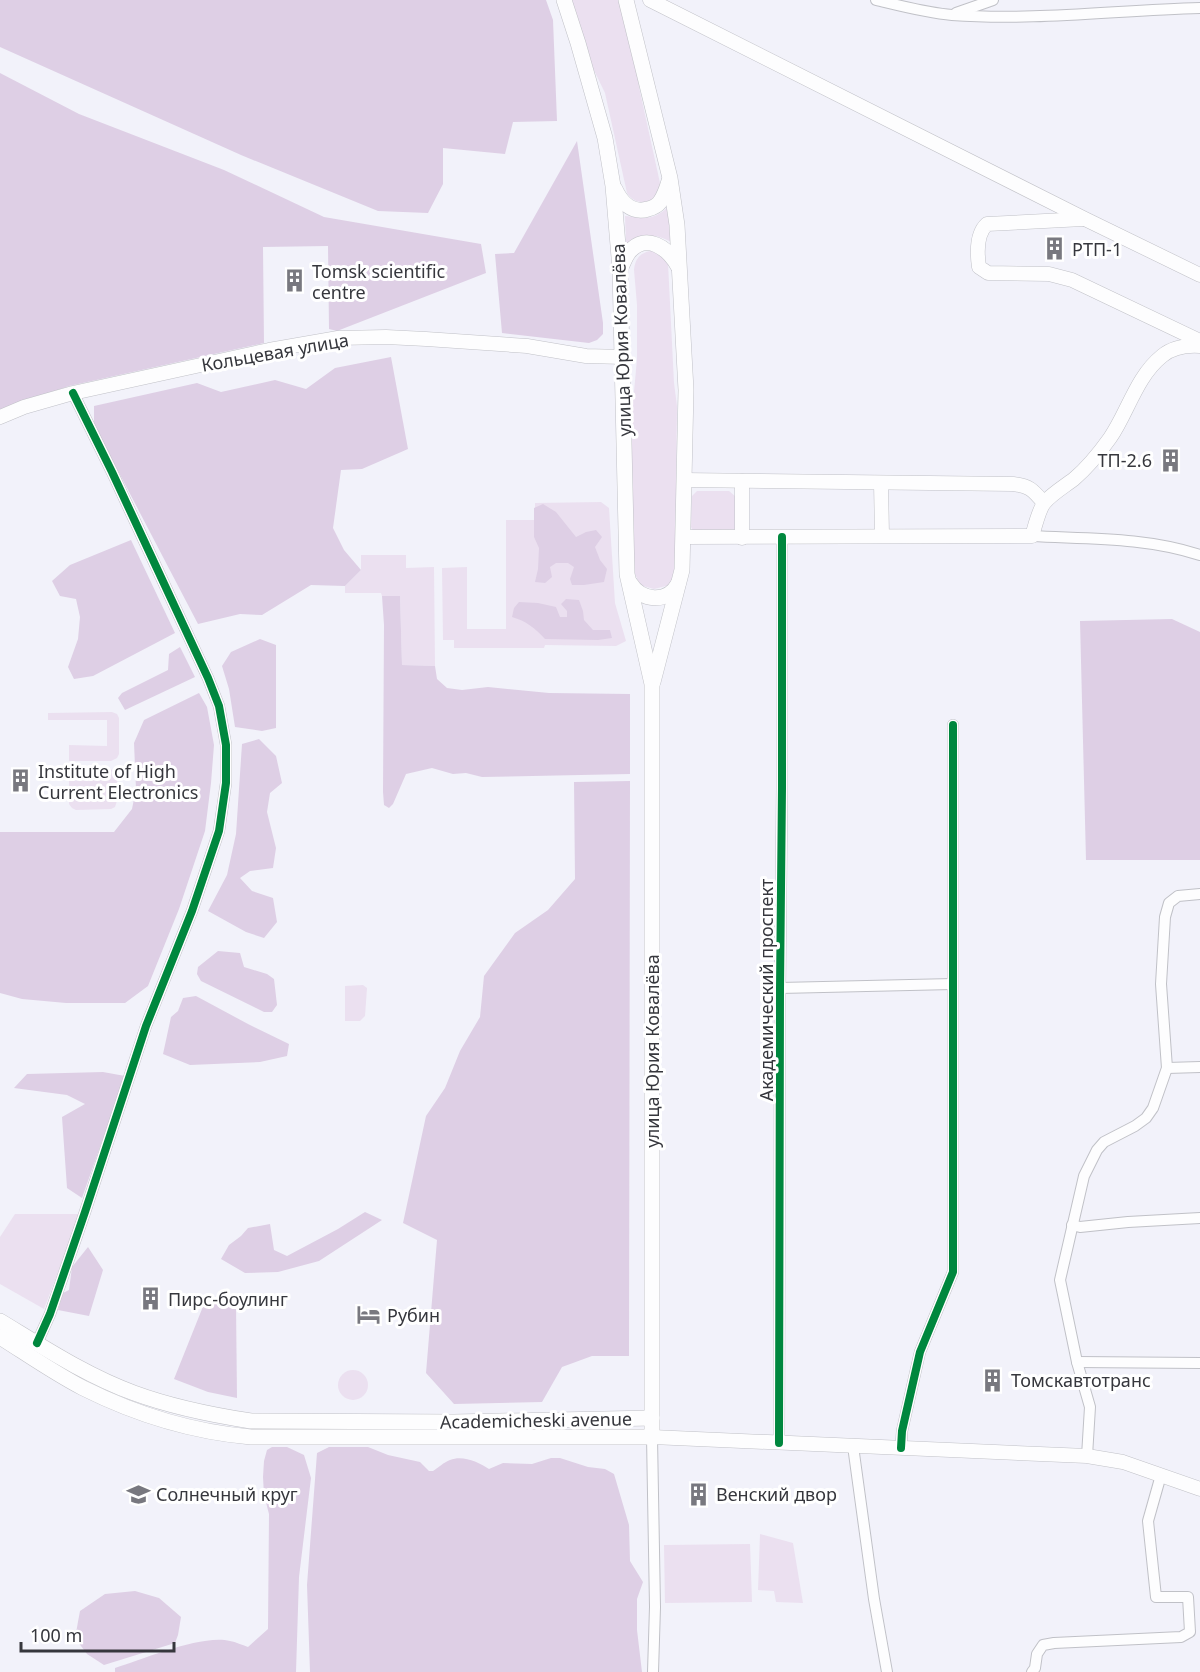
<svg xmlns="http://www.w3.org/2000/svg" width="1200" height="1672" viewBox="0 0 1200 1672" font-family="'Noto Sans',sans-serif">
	<rect width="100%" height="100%" fill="#f2f2fa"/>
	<g fill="#ebe0f0">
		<path d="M572,0H618L636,59L639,87L660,183C659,203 638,209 627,193L605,93L592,66Z"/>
		<path d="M668,207L671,242C653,232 646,236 628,243L626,242L625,216C644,217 652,222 668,207Z"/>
		<path d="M650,251H656L668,263L674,383L677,406L675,570L671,583L666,586L654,589L643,586L638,581L633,569L632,545V413L637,359V305L634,270C635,259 640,253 650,251Z"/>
		<path d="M697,491H729L736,497V529L730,534L693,531L691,527L692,496Z"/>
		<path d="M601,502L609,508L615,603L626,641L616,646L545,645L544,648H454V640H443L442,568L467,567V629H506V520H535V503Z"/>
		<path d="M361,555H406V568L434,567L435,666L402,665L400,596H382L381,593H345V586L361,570Z"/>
		<path d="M112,712L117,714L119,718V754L117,758L111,761H69V745L107,746V720H48V713Z"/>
		<path d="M77,769H110L114,771C119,779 119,797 115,807L111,809L76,810L72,808L69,804V775L72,770Z"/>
		<path d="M363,985L367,988L365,1016L360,1021H345V986Z"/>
		<path d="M15,1214H80L44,1309L0,1284V1237Z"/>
		<circle cx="353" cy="1385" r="15"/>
		<path d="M760,1534L793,1543L803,1603L776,1602L774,1591L758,1590Z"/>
		<path d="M750,1544L752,1602L665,1603L664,1545Z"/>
	</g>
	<g fill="#decfe5">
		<path d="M0,0H546L553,20L557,121L513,122L505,154L443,148V184L428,213L378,211L241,155L0,47Z"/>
		<path d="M0,73L79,114L224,170L324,217L481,244L486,273L337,331L329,329L328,246L263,247L264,343L69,386L0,410Z"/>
		<path d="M577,141L603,323V334L597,340L589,343L502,333L495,254L514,253Z"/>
		<path d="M391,357L408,449L362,469L341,470L333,528L344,550L361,570L345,586L311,585L262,615L240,614L198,624L94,425V406L197,383L221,392L275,380L306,389L335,368Z"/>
		<path d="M543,504L556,512L576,537L586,532L596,530L602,537L595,547L600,560L607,569L604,582L584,585H572L570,579L574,567L568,563H556L550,567L552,577L545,583L535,582L538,569L539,548L534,537V508Z"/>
		<path d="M131,540L175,633L93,676L74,679L68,667L78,639L80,617L76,599L60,596L52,581L70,565Z"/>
		<path d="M382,596H400L402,665L435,666L437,679L447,688L462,690L488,687L549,693L630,694V774L482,777L466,773L453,774L432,768L406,774L393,804L389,808L384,805L383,792L384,625Z"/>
		<path d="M566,599L579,600L583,611L584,620L593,630H610L612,638L598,640L545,639C535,628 526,621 512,617L514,608L519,602L538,603L556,607L560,617H567V611L561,604Z"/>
		<path d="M1172,619L1200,632V860H1086L1080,621Z"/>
		<path d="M260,639L276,645V728L262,731L235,727L229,689L222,666L231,652Z"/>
		<path d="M180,647L195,677L125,710L118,698L122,693L168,670L169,654Z"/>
		<path d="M199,693L207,707L214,745L211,783L205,831L179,909L148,986L125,1003H66L22,999L0,993V832H114L132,809L136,789L134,743L144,720Z"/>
		<path d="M259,739L276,756L282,783L270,793L267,812L276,848L273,868L250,871L240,878L252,891L273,898L277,922L264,938L246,932L208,911L227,875L236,834L242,744Z"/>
		<path d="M630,781L629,1356H592L562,1367L542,1402L454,1404L426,1373L437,1240L403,1223L426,1116L445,1088L460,1051L480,1017L484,976L515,933L548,910L575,879L574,782Z"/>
		<path d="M218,951L240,953L244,967L267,974L274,979L277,1005L272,1012H264L201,981L197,974L198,967Z"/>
		<path d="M196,996L248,1024L289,1044L287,1056L260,1062L190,1065L163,1054L171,1017L178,1011L183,998Z"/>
		<path d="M103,1072L125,1076L82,1198L67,1188L62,1117L85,1104L67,1095L14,1088L27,1074Z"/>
		<path d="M365,1212L382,1220L319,1261L278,1272L245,1273L221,1259L229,1245L241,1236L248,1228L270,1224L274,1250L287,1256L338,1229Z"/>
		<path d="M88,1247L103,1270L89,1316L58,1310L63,1293L69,1290L72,1267Z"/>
		<path d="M204,1304H236L237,1398L208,1392L174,1379Z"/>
		<path d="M272,1447H287L304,1455L311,1478L299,1577L296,1672H115V1668C144,1659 202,1634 230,1641C236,1642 242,1645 248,1647L268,1629L269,1514L264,1495L263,1477L264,1461L267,1450Z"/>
		<path d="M329,1447H368L388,1455L420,1462L429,1471H433C438,1468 444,1462 450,1460C463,1455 478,1462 489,1469L503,1463L532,1464L551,1458H560L588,1467L605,1469L614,1474L629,1525L630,1561L643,1582L637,1599V1630L642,1672H310L307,1585L317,1453Z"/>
		<path d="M135,1591L159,1598L181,1617L178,1635L175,1643L104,1665L87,1654L75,1638L80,1611L105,1594Z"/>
	</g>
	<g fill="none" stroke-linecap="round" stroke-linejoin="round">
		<defs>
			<g id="minor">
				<path d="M876,0C901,6 927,13 952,15C1035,21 1117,10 1200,8"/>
				<path d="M956,13L993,0"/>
				<path d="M1032,536C1088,539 1146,537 1200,555"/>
				<path d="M780,988L953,984"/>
				<path d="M1167,1068L1200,1067"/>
				<path d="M1072,1225L1080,1227L1128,1222L1200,1218"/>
				<path d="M37,1343L50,1314L85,1212L146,1026L192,911L219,831L226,783V745L219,706L208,678L112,472L73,393"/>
				<path d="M1077,1362L1200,1363"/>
				<path d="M652,1437L655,1607L653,1672"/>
				<path d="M779,1443L780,988L782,788V537"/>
				<path d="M853,1446L874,1599L887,1672"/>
				<path d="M901,1448L902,1431L920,1352L953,1272V725"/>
				<path d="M1087,1456L1090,1407L1077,1362L1060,1280L1084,1176L1097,1150L1104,1142L1135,1126L1146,1118L1153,1108L1167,1068L1161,984L1165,917L1169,903L1178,896L1200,894"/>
				<path d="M1032,1672L1035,1668L1037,1654L1043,1645L1054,1643L1181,1637L1190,1632L1188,1597H1156L1148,1521L1161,1475"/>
			</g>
			<g id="tertiary">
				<path d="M650,0L1085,219L1200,275"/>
				<path d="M1083,219L987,224C976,234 977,253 979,267L988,273L1049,274L1072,280L1200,341"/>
				<path d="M0,417L24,407L73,393L269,350L338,338L386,337L426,339L527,346L586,356L623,357"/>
				<path d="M684,480L1013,484C1030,486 1033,490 1044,503"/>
				<path d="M881,483L882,535"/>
				<path d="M683,537L1032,536C1035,527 1039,508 1045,502C1053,493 1065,486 1074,479C1087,468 1100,452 1110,438C1128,412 1136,377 1162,356C1173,347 1185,345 1200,346"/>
				<path d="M742,538V481"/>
				<path d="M652,1437L1087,1456L1123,1462L1200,1489"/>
			</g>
			<g id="secondary">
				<path d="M626,0L670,178L677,225L686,390L682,570L653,682"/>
				<path d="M615,189C621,202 632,214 648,209C652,208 657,206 660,202C664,196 667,188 669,181"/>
				<path d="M620,269C623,264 625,257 629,252C646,232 668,248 678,266"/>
				<path d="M630,583C641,601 667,604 678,584"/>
				<path d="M0,1321C43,1347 87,1376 134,1393C172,1407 212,1415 251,1421L454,1422L652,1418"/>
				<path d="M0,1337C27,1354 54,1373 83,1388C135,1414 193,1432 251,1437H652V684L627,574L620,269L613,186L605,138L578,43L564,0"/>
			</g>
		</defs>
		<use href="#minor" stroke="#c0c1c7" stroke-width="12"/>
		<use href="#tertiary" stroke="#c0c1c7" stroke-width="15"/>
		<use href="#secondary" stroke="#c0c1c7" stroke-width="16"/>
		<use href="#minor" stroke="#fdfdfe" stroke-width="10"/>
		<use href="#tertiary" stroke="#fdfdfe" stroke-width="14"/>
		<use href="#secondary" stroke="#fdfdfe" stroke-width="15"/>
		<defs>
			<g id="cycleway">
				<path d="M37,1343L50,1314L85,1212L146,1026L192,911L219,831L226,783V745L219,706L208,678L112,472L73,393"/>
				<path d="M779,1443L780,988L782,788V537"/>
				<path d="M901,1448L902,1431L920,1352L953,1272V725"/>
			</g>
		</defs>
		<use href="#cycleway" stroke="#fff" stroke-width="11"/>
		<use href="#cycleway" stroke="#00873e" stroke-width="8"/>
	</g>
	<defs>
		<symbol id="building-bare" viewBox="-9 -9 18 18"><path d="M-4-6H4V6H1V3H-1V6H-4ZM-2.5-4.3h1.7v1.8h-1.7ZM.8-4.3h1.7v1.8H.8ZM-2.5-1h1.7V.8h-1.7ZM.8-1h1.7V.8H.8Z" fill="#78787f" stroke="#fff" stroke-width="2.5" paint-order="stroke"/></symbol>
		<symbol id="hotel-bare" viewBox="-9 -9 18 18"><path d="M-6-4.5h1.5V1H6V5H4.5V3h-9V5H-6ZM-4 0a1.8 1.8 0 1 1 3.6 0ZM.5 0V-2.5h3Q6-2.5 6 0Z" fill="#78787f" stroke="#fff" stroke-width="2.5" paint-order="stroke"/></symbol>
		<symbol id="school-bare" viewBox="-9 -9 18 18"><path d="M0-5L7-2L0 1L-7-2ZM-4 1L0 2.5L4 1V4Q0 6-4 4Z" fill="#78787f" stroke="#fff" stroke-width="2.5" paint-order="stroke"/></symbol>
	</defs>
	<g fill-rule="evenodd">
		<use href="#building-bare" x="1038" y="232" width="33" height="33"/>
		<use href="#building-bare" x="278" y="264" width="33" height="33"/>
		<use href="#building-bare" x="1154" y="444" width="33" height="33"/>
		<use href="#building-bare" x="4" y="764" width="33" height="33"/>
		<use href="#building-bare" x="134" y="1282" width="33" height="33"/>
		<use href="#hotel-bare" x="352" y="1298" width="33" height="33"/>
		<use href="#building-bare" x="976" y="1364" width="33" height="33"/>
		<use href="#school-bare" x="122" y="1478" width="33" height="33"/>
		<use href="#building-bare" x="682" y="1478" width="33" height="33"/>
	</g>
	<g text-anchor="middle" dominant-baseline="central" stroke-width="6" stroke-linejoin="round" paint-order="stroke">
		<g font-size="18" fill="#36373d" stroke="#fff" text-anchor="start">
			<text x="1072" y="249">РТП-1</text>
			<text x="312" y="271">Tomsk scientific<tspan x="312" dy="21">centre</tspan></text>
			<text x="1152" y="460" text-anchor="end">ТП-2.6</text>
			<text x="38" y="771">Institute of High<tspan x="38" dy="21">Current Electronics</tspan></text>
			<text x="168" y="1299">Пирс-боулинг</text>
			<text x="387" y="1315">Рубин</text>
			<text x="1011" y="1380">Томскавтотранс</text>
			<text x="156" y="1494">Солнечный круг</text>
			<text x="716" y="1494">Венский двор</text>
		</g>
		<g font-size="18" fill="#36373d" stroke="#fff">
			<text transform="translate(621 340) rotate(-92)">улица Юрия Ковалёва</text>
			<text transform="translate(275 352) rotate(-10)">Кольцевая улица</text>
			<text transform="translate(766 990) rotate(-90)">Академический проспект</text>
			<text transform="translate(652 1051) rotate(-90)">улица Юрия Ковалёва</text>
			<text transform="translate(536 1420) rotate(-1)">Academicheski avenue</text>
		</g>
	</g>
	<path d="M21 1642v9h153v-9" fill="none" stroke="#36373d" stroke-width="3"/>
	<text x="30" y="1642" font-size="18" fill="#36373d" stroke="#ffffff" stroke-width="4.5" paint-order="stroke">100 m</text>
</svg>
